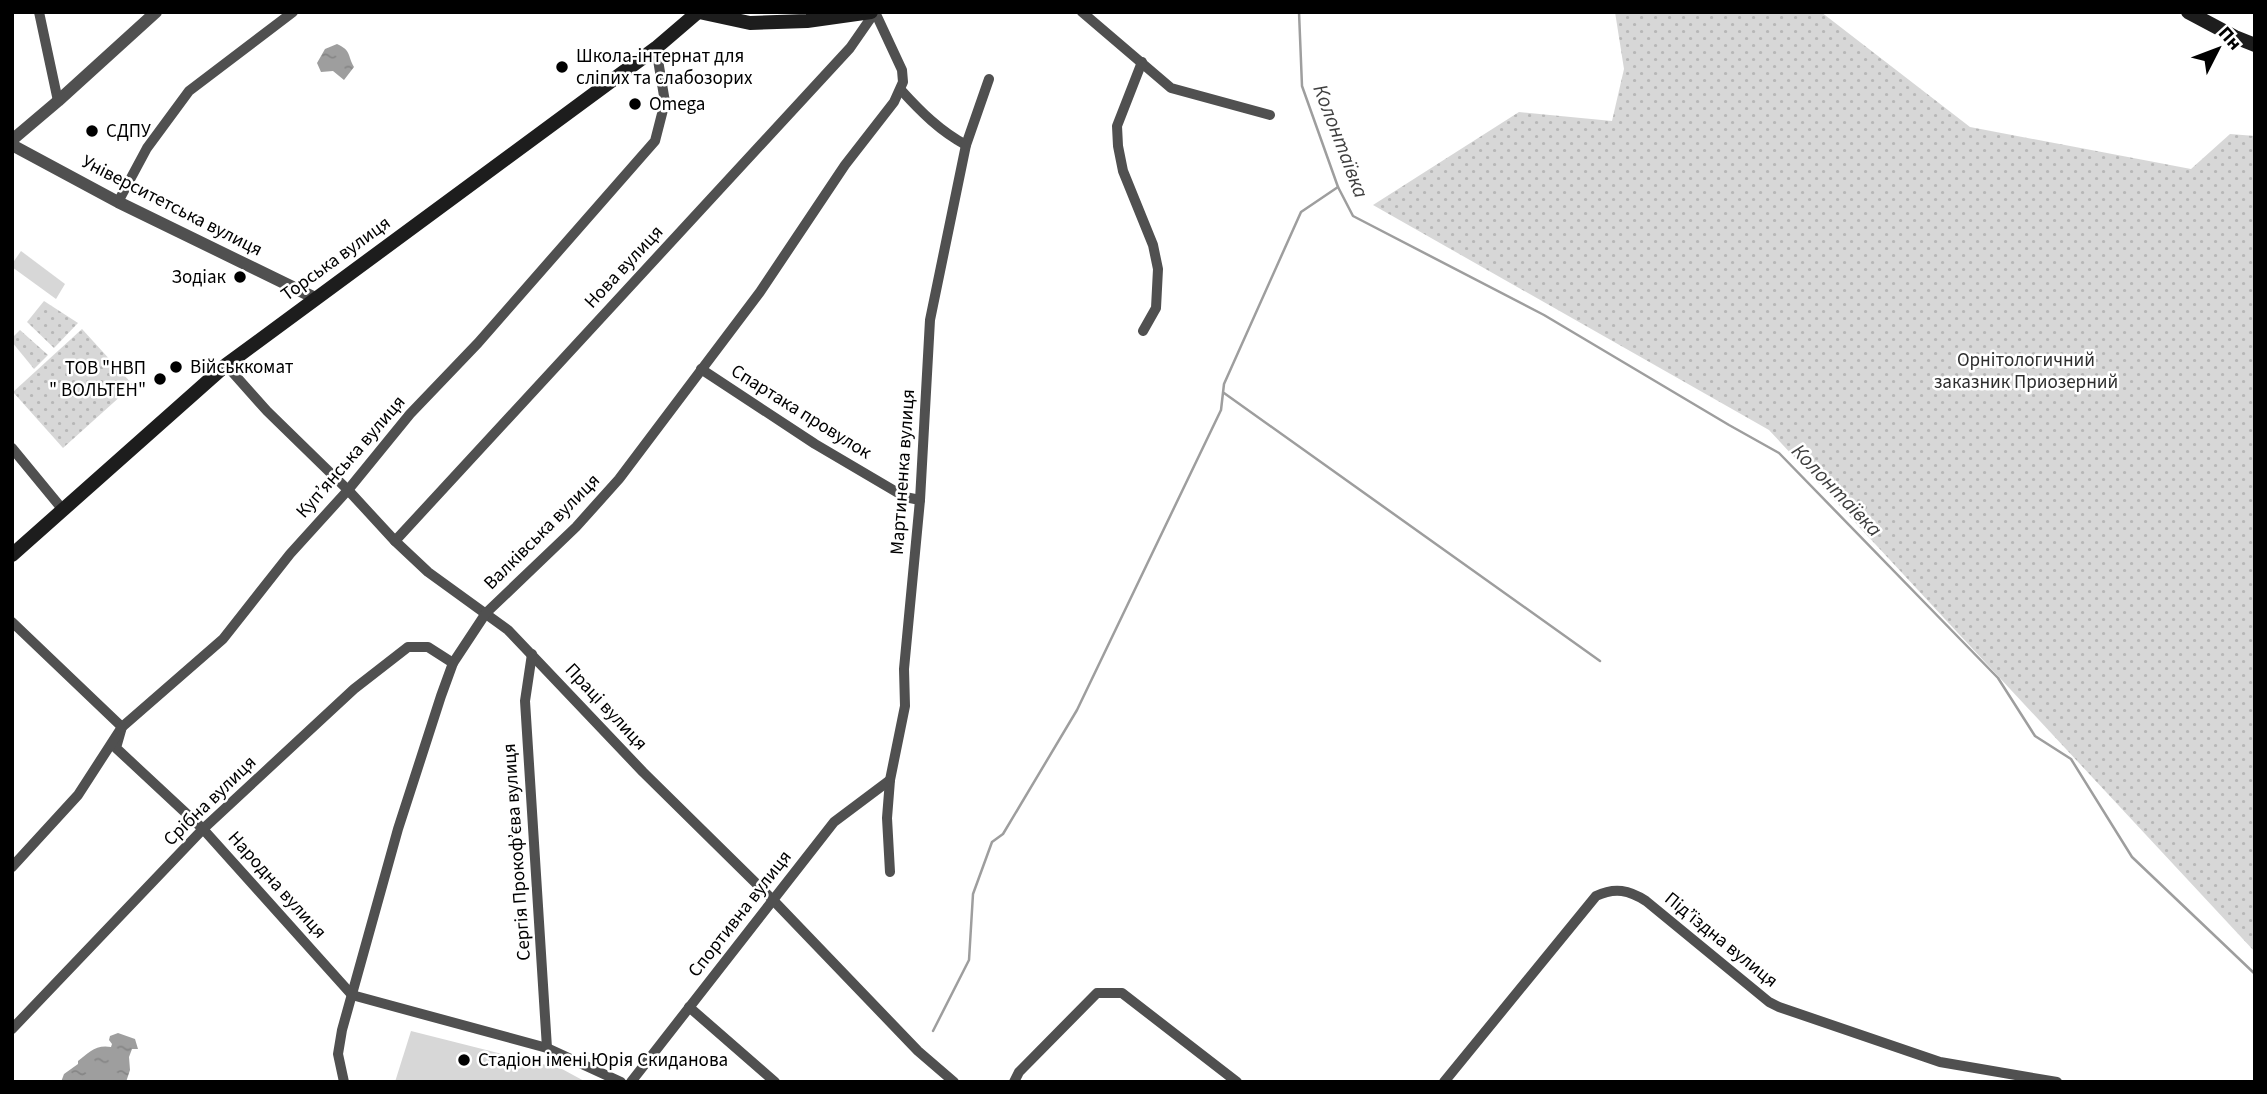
<svg xmlns="http://www.w3.org/2000/svg" width="2267" height="1094" viewBox="0 0 2267 1094" font-family="'Source Sans 3',sans-serif">
	<defs>
		<pattern id="park-dots" width="8" height="8" patternUnits="userSpaceOnUse" patternTransform="scale(1.75)"><rect width="8" height="8" fill="#d7d7d7"/><path d="M2 2h.1M6 6h.1" fill="none" stroke="#b7b7b7" stroke-width="1.8" stroke-linecap="round"/></pattern>
		<pattern id="water-ripples" width="26" height="14" patternUnits="userSpaceOnUse" patternTransform="scale(1.75)"><rect width="26" height="14" fill="#9e9e9e"/><path d="M2 4q2-2 4 0t4 0M15 11q2-2 4 0t4 0" fill="none" stroke="#868686"/></pattern>
	</defs>
	<rect width="100%" height="100%" fill="#fff"/>
	<g fill="#d7d7d7">
		<path d="M21,251L65,284L56,299L12,267V264Z"/>
		<path d="M411,1031L562,1069L586,1082H395Z"/>
	</g>
	<g fill="url(#park-dots)">
		<path d="M1615,12H1821L1970,127L2191,169L2230,134L2255,136V952L1769,430L1373,205L1519,112L1612,121L1624,69Z"/>
		<path d="M44,301L78,323L54,348L27,322Z"/>
		<path d="M82,329L133,385L63,448L13,392Z"/>
		<path d="M20,330L48,355L34,369L12,342V338Z"/>
	</g>
	<g fill="url(#water-ripples)">
		<path d="M337,44C352,51 347,55 354,67L344,80L333,71L321,72L317,63L325,49Z"/>
		<path d="M118,1033L135,1039L138,1049H132L129,1057L130,1070L126,1082H61L64,1074L78,1064V1061C88,1053 96,1044 111,1047L112,1044L109,1040L110,1036Z"/>
	</g>
	<g fill="none" stroke-linecap="round" stroke-linejoin="round">
		<g stroke="#9e9e9e" stroke-width="2.5">
			<path d="M1299,12L1302,86L1338,187L1353,216L1544,315L1729,425L1779,453L1998,678L2035,736L2071,759L2132,857L2255,974"/>
			<path d="M1224,393L1600,661"/>
			<path d="M933,1031L969,960L973,894L992,842L1003,834L1077,710L1221,410L1224,384L1301,212L1338,187"/>
		</g>
		<g stroke="#505050" stroke-width="10">
			<path d="M39,12L58,101"/>
			<path d="M1082,12L1171,88L1270,115"/>
			<path d="M1142,62L1117,126L1118,146L1123,171L1153,245L1158,269L1156,308L1143,331"/>
			<path d="M901,90C921,112 940,131 966,145"/>
			<path d="M118,202L147,148L189,91L293,12"/>
			<path d="M226,365L267,411L348,490L395,541L428,572L508,630L643,772L772,899L918,1051L954,1082"/>
			<path d="M701,369L815,444L905,497L920,500"/>
			<path d="M12,448L63,510"/>
			<path d="M395,541L850,48L875,12"/>
			<path d="M12,622L122,727L116,748L203,829L352,995L547,1048L621,1082"/>
			<path d="M532,654L525,701L547,1048"/>
			<path d="M12,867L78,795L122,727L223,639L290,554L348,490L410,414L478,343L655,141L665,102L656,48"/>
			<path d="M890,872L887,818L890,780L905,706L904,669L920,500L930,320L966,145L989,79"/>
			<path d="M689,1007L775,1082"/>
			<path d="M12,1029L203,829L354,689L408,647H428L453,663"/>
			<path d="M344,1082L338,1054L342,1030L398,829L441,696L453,663L486,613L576,527L619,479L760,292L845,165L894,102L903,82L902,70L875,12"/>
			<path d="M631,1082L834,822L890,780"/>
			<path d="M1014,1082L1019,1072L1097,993H1122L1237,1082"/>
			<path d="M1444,1082L1596,896C1615,887 1629,890 1646,901L1769,1002L1779,1007L1940,1062L2057,1082"/>
		</g>
		<g stroke="#505050" stroke-width="12">
			<path d="M12,140L58,101L156,12"/>
			<path d="M12,145L118,202L315,298"/>
		</g>
		<g stroke="#1d1d1d" stroke-width="14">
			<path d="M699,12L750,23L807,21L871,12"/>
			<path d="M2188,12L2235,37L2255,45"/>
			<path d="M12,555L226,365L656,48L698,12"/>
		</g>
	</g>
	<g fill="#000" stroke="#fff" stroke-width="2.5">
		<circle cx="562" cy="67" r="7"/>
		<circle cx="635" cy="104" r="7"/>
		<circle cx="92" cy="131" r="7"/>
		<circle cx="240" cy="277" r="7"/>
		<circle cx="176" cy="367" r="7"/>
		<circle cx="160" cy="379" r="7"/>
		<circle cx="464" cy="1060" r="7"/>
	</g>
	<g text-anchor="middle" dominant-baseline="central" stroke-width="5" stroke-linejoin="round" paint-order="stroke">
		<g font-size="19" fill="#000" stroke="#fff" text-anchor="start">
			<text x="576" y="56">Школа-інтернат для<tspan x="576" dy="22">сліпих та слабозорих</tspan></text>
			<text x="649" y="104">Omega</text>
			<text x="106" y="131">СДПУ</text>
			<text x="226" y="277" text-anchor="end">Зодіак</text>
			<text x="190" y="367">Військкомат</text>
			<text x="146" y="368" text-anchor="end">ТОВ "НВП<tspan x="146" dy="22">" ВОЛЬТЕН"</tspan></text>
			<text x="478" y="1060">Стадiон імені Юрія Скиданова</text>
		</g>
		<g font-size="19" fill="#000" stroke="#fff">
			<text transform="translate(172 206) rotate(27)">Університетська вулиця</text>
			<text transform="translate(336 259) rotate(-36)">Торська вулиця</text>
			<text transform="translate(624 267) rotate(-47)">Нова вулиця</text>
			<text transform="translate(801 412) rotate(32)">Спартака провулок</text>
			<text transform="translate(351 457) rotate(-49)">Куп’янська вулиця</text>
			<text transform="translate(903 472) rotate(-86)">Мартиненка вулиця</text>
			<text transform="translate(542 532) rotate(-45)">Валківська вулиця</text>
			<text transform="translate(606 707) rotate(47)">Праці вулиця</text>
			<text transform="translate(210 801) rotate(-44)">Срібна вулиця</text>
			<text transform="translate(517 852) rotate(-94)">Сергія Прокоф’єва вулиця</text>
			<text transform="translate(277 885) rotate(48)">Народна вулиця</text>
			<text transform="translate(740 914) rotate(-52)">Спортивна вулиця</text>
			<text transform="translate(1721 940) rotate(39)">Під’їздна вулиця</text>
		</g>
		<g font-size="19" fill="#2e2e2e" stroke="#fff">
			<text x="2026" y="360">Орнiтологичний<tspan x="2026" dy="22">заказник Приозерний</tspan></text>
		</g>
		<g font-size="21" font-style="italic" fill="#3f3f3f" stroke="#fff">
			<text transform="translate(1341 141) rotate(69)">Колонтаївка</text>
			<text transform="translate(1837 490) rotate(46)">Колонтаївка</text>
		</g>
	</g>
	<rect width="2267" height="1094" fill="none" stroke="#000000" stroke-width="28"/>
	<g transform="translate(2218 49) rotate(48)" stroke="#ffffff" stroke-width="5" paint-order="stroke">
	<path d="M0-5L12 26L0 18L-12 26Z" fill="#000000"/>
	<text y="-10" font-size="19" font-weight="bold" text-anchor="middle" fill="#000000">Пн</text>
	</g>
</svg>
